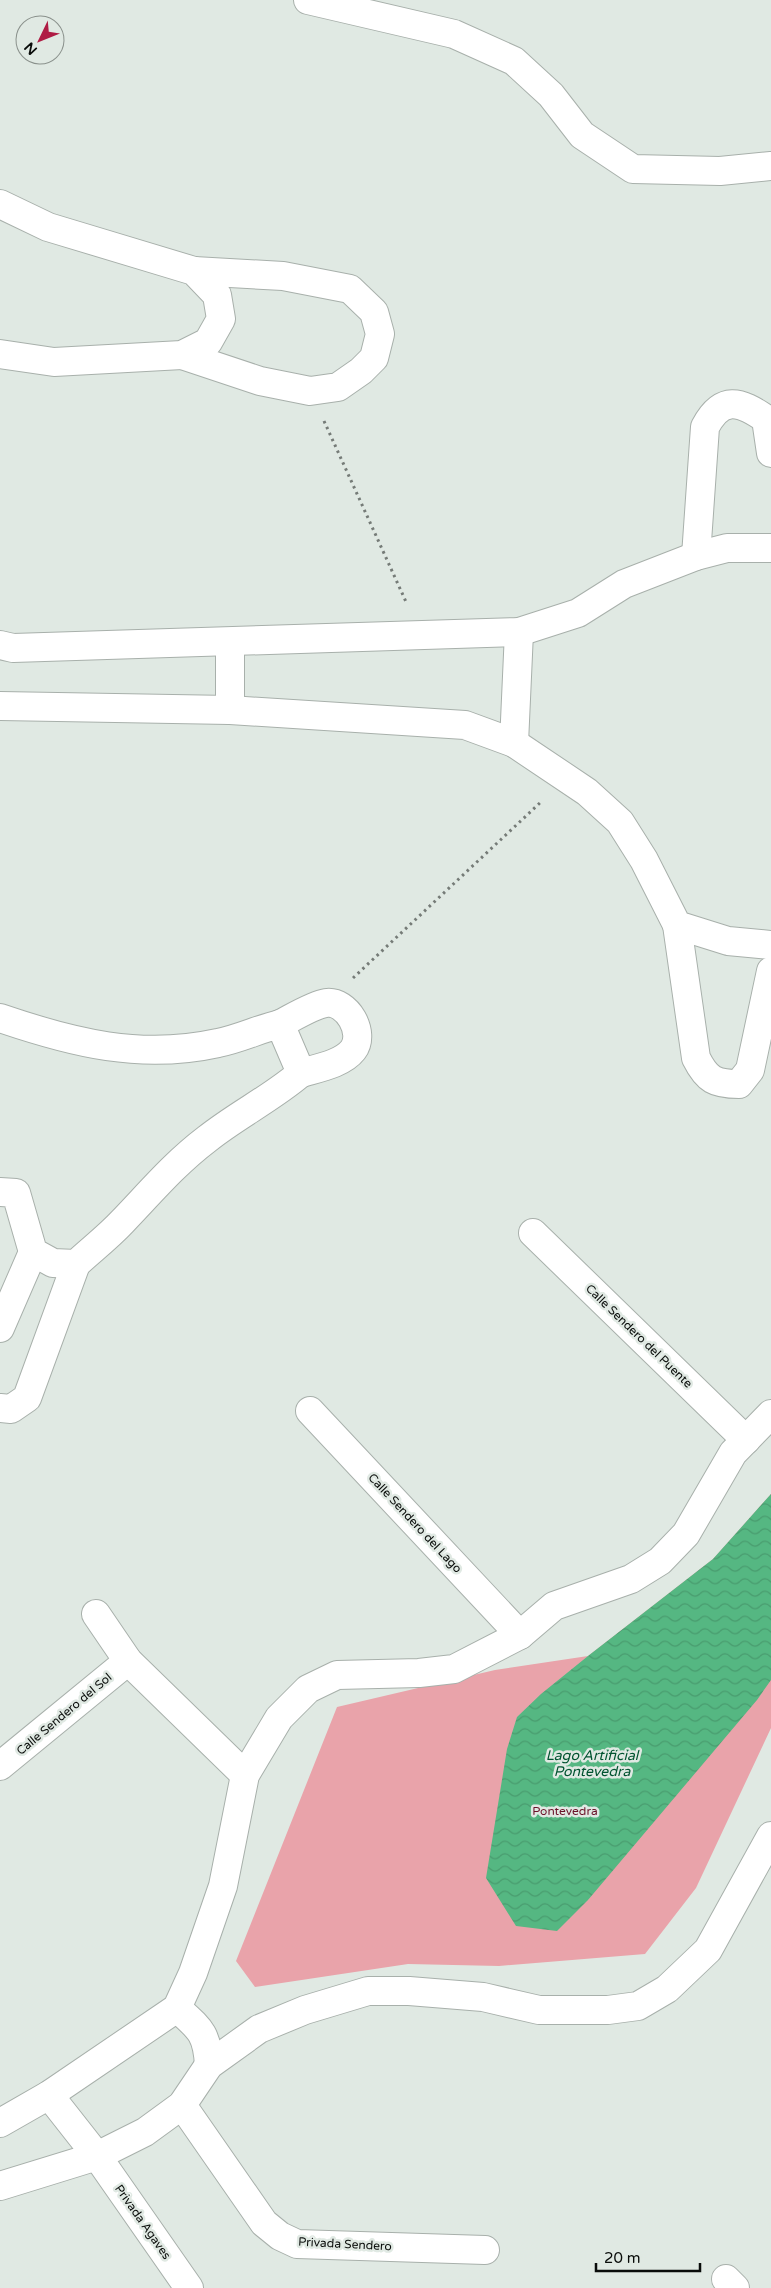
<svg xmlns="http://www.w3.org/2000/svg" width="771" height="2288" viewBox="0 0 771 2288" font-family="'Varela Round',sans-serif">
	<defs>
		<pattern id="water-waves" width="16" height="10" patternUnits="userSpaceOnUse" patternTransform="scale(1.25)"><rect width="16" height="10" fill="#55b782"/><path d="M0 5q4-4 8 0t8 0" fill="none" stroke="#499c6f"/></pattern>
	</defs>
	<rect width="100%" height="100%" fill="#e0e9e3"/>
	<path fill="#e9a3aa" d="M771,1494V1728L696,1888L645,1954L499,1966L408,1964L255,1987L236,1961L337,1707L495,1670L588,1656L713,1559Z"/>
	<path fill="url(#water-waves)" d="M771,1494V1680L757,1700L588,1900L557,1931L516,1926L486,1878L507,1749L517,1717L541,1694L588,1656L713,1559Z"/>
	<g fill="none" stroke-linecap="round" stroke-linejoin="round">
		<defs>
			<g id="minor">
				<path d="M308,0L454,34L514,61L551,95L582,135L633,169L720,171L771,166"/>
				<path d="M0,204L48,227L194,271L217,295L221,319L208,342L182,355L54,362L0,354"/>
				<path d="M182,355L260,381L310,391L338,387L361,371L374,358L380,334L374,312L350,289L283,276L194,271"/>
				<path d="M696,556L705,427C722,395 740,401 766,419L771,453"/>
				<path d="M0,645L13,648L519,632L578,613L624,584L696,556L727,548H771"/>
				<path d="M0,706L230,710L465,725L514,743L587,792L620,822L644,860L677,925L728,941L771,945"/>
				<path d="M230,710V642"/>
				<path d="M514,743L519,632"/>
				<path d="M677,925L696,1058C707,1080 715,1084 739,1084L750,1070L771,971"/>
				<path d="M0,1018C73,1043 141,1060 218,1043C239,1039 259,1029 280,1024L301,1073C272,1098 237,1115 207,1139C174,1164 150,1193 122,1222C108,1237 91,1250 76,1264L53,1263L33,1252L16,1193L0,1192"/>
				<path d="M280,1024C292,1018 313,1005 326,1003C347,1000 366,1033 353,1050C342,1064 318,1068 301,1073"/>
				<path d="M533,1233L746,1440"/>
				<path d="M0,1328L33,1252"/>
				<path d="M0,1408L11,1409L27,1398L76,1264"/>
				<path d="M310,1411L520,1635"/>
				<path d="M96,1614L128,1661L245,1775"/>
				<path d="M0,1766L128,1661"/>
				<path d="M177,2008C200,2029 207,2033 209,2065"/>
				<path d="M49,2095L97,2156L189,2288"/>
				<path d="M182,2105L264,2223L280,2236L297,2244L485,2250"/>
				<path d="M0,2123L49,2095L177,2008L193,1973L223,1886L245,1775L279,1718L308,1689L337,1675L419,1673L454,1669L520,1635L554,1606L631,1579L660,1561L686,1534L733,1453L771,1414"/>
				<path d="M0,2186L97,2156L145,2132L182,2105L209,2065L259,2029L305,2010L368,1991H409L483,1997L539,2010H608L638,2006L667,1989L708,1950L771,1836"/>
				<path d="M726,2279L735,2288"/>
			</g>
		</defs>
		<use href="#minor" stroke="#a8b0ab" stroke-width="30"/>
		<g stroke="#757b77" stroke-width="3" stroke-dasharray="2.5 4" stroke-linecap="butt">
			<path d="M324,421L407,604"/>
			<path d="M353,978L542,801"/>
		</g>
		<use href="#minor" stroke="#fff" stroke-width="28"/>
	</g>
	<g text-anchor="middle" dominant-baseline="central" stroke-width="5" stroke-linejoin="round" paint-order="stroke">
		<g font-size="12" fill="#090c0a" stroke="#e0e9e3">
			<text transform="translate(639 1336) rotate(44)">Calle Sendero del Puente</text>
			<text transform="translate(415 1523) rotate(47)">Calle Sendero del Lago</text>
			<text transform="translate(64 1714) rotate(-40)">Calle Sendero del Sol</text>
			<text transform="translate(143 2222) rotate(55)">Privada Agaves</text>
			<text transform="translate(345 2244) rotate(3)">Privada Sendero</text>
		</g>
		<g font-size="12" fill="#6b1128" stroke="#e0e9e3">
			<text x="565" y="1811">Pontevedra</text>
		</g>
		<g font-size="14" font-style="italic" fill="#015330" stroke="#e0e9e3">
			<text x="592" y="1755">Lago Artificial<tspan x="592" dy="16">Pontevedra</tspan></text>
		</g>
	</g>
	<g transform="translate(40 40) rotate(227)"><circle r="24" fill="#e0e9e3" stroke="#8a918c"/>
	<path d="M0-4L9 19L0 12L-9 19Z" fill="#af1c44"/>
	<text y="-8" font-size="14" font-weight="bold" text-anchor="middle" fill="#090c0a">N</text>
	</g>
	<path d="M596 2263v8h104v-8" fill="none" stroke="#090c0a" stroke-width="2.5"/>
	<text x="604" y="2263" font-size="15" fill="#090c0a" stroke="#e0e9e3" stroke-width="4" paint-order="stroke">20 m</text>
</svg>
